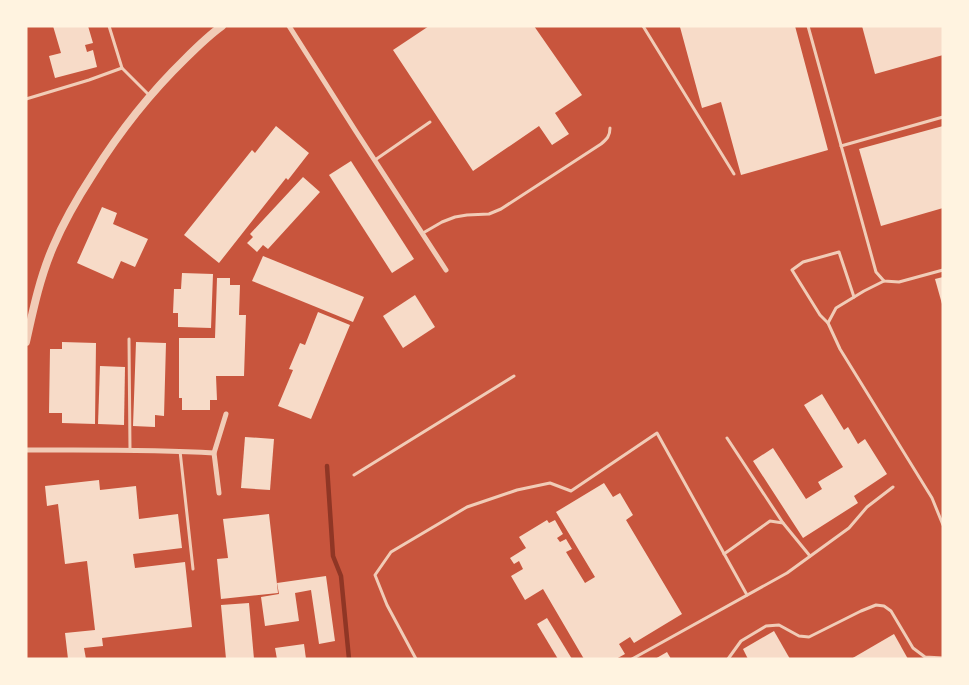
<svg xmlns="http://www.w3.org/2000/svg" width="969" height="685" viewBox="0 0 969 685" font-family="'Alegreya Sans',sans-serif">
	<rect width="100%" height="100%" fill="#c8553d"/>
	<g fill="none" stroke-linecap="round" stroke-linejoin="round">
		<path stroke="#8f3625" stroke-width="4.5" d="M327,466L333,556L341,576L349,659"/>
	</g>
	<g fill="#f7dbc8">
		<path d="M53,26H88L93,43L85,45L87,52L93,50L97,67L55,78L49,56L61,53Z"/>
		<path d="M429,26H534L582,95L555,113L569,134L552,145L539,126L473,171L393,50Z"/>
		<path d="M682,26H795L828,150L741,175L721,102L702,108L680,27Z"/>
		<path d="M862,26H943V55L875,74Z"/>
		<path d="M276,126L309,153L288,180L286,178L219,263L184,235L252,150L255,153Z"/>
		<path d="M943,126V208L881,226L859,149Z"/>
		<path d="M351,161L414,259L392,273L329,175Z"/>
		<path d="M303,177L320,192L268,249L263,245L257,252L247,243L253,237L250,234Z"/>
		<path d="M102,207L117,213L113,224L148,239L135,267L121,261L113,279L77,263Z"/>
		<path d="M263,256L364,297L353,322L252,281Z"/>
		<path d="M182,273L213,274L211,328L178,327V313H173L174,289H181Z"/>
		<path d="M943,277V304H942L935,279Z"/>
		<path d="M217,278H230V285H240L239,315H246L244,376H216L217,400H210V410H182V398H179V338H215Z"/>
		<path d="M415,295L435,327L403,348L383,316Z"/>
		<path d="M318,312L350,325L311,419L278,406L293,370L289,369L300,343L305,345Z"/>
		<path d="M62,342L96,343L95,424L62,423V413H49L50,349H62Z"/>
		<path d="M136,342L166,343L164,416L155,415V427L133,426Z"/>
		<path d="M100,366L125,367L124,425L98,424Z"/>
		<path d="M822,394L844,430L848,427L858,444L865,439L887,474L854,496L858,503L803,538L753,461L773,448L806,499L822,489L818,482L843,467L804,405Z"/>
		<path d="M245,437L274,439L270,490L241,488Z"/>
		<path d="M99,480L100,490L136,486L139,519L178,514L182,548L133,554L135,568L185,562L192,627L102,638L103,646L84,648L86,659H68L65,633L95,630L87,561L65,564L58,504L47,506L45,486Z"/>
		<path d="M604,483L613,497L620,493L633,515L626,520L682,614L634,643L630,637L619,644L625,654L616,659H584L543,589L525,600L511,576L523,569L519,561L514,564L510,558L526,548L519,537L547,520L549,523L555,520L563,534L557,538L560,542L566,539L572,549L566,552L585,583L595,577L556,512Z"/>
		<path d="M269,514L278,593L221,599L217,559L228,558L223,519Z"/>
		<path d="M326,576L335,641L319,644L311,590L295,593L299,621L265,626L261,597L279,594L277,583Z"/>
		<path d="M249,603L254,659H226L221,605Z"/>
		<path d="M547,618L572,659H558L537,624Z"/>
		<path d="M774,631L790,659H748L743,649Z"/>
		<path d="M894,634L908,659H851Z"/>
		<path d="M304,644L306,659H277L275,648Z"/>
		<path d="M667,652L671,659H655Z"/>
	</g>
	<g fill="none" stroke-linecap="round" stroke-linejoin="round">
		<g stroke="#f1ccb7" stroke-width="3">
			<path d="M109,26L122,68L149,95"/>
			<path d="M643,26L734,174"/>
			<path d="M808,26L876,272L884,281L899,282L943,270"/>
			<path d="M26,99L89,80L122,68"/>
			<path d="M841,146L943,117"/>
			<path d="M375,160L430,122"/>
			<path d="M423,233L442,222L455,217L467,215L489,214L501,209L601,144C607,139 610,136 610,128"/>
			<path d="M884,281L864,291L836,308L828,323L840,349L932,498L943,525"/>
			<path d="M828,323L820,315L792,270L803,262L839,252L854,297"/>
			<path d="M129,339L130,450"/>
			<path d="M727,438L783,523"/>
			<path d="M180,451L193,569"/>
			<path d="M354,475L514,376"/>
			<path d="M724,554L770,521L783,523L810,556"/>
			<path d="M416,659L387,605L375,575L391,552L467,507L517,490L550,483L571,491L657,433L747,595"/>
			<path d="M632,659L787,573L849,528L867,507L893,487"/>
			<path d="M728,659L741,641L766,626L779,625L799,636L809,637L861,611L876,605L884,606L891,611L913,648L925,657L943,658"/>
		</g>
		<g stroke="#f1ccb7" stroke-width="5">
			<path d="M289,26L355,130L446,270"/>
			<path d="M26,450C89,450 151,449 214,453"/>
			<path d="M219,493L214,453L226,414"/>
		</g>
		<path stroke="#f1ccb7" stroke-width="8" d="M26,342C33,310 40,277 53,247C64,221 78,197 93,174C120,131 149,94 185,59C197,47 208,36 222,26"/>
	</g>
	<rect width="969" height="685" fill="none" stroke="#fff3e0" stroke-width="55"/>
</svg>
